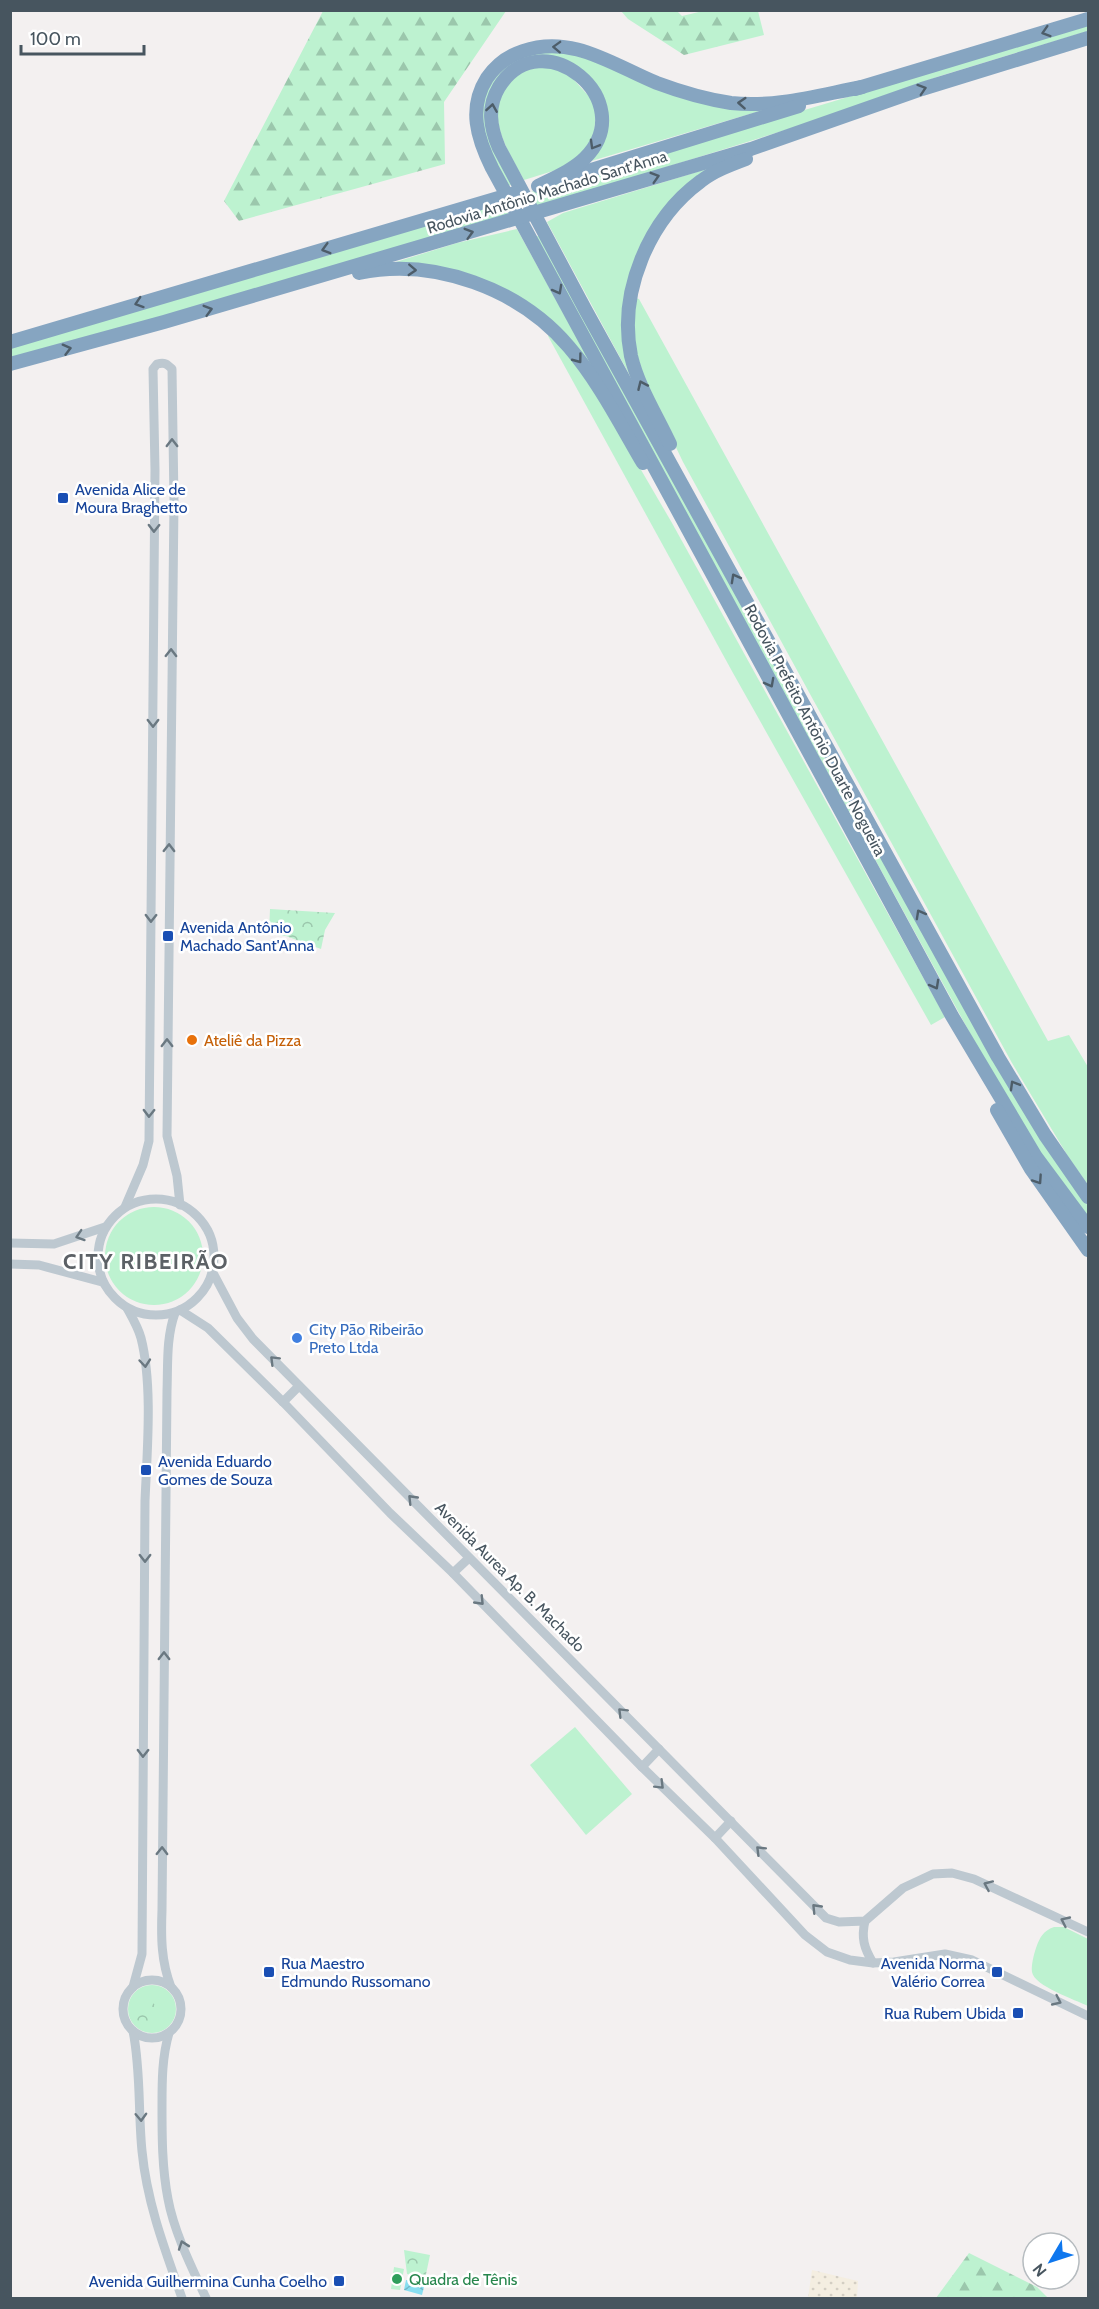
<svg xmlns="http://www.w3.org/2000/svg" width="1099" height="2309" viewBox="0 0 1099 2309" font-family="Cabin,sans-serif">
	<defs>
		<pattern id="forest-firs" width="22" height="20" patternUnits="userSpaceOnUse" patternTransform="scale(1.5)"><rect width="22" height="20" fill="#bdf2d0"/><path d="M5 1l3.5 6h-7zM16 11l3.5 6h-7z" fill="#9bc7ac"/></pattern>
		<pattern id="sand-dots" width="8" height="8" patternUnits="userSpaceOnUse" patternTransform="scale(1.5)"><rect width="8" height="8" fill="#f4eee1"/><path d="M2 2h.1M6 6h.1" fill="none" stroke="#d3cec3" stroke-width="1.8" stroke-linecap="round"/></pattern>
		<pattern id="park-crowns" width="20" height="18" patternUnits="userSpaceOnUse" patternTransform="scale(1.5)"><rect width="20" height="18" fill="#bdf2d0"/><path d="M2 6a3 3 0 1 1 6 0M12 15a3 3 0 1 1 6 0" fill="none" stroke="#9bc7ac"/></pattern>
		<pattern id="water-waves" width="16" height="10" patternUnits="userSpaceOnUse" patternTransform="scale(1.5)"><rect width="16" height="10" fill="#88def1"/><path d="M0 5q4-4 8 0t8 0" fill="none" stroke="#71b7c6"/></pattern>
	</defs>
	<rect width="100%" height="100%" fill="#f3f0f0"/>
	<g fill="#bdf2d0">
		<path d="M1088,25V31L940,76L795,127L538,207L531,192Z"/>
		<path d="M537,52H572L650,85L770,108L588,162C607,143 602,122 603,97L537,57L490,94L513,184L508,186C488,151 467,109 498,75C502,71 506,64 511,62C519,57 529,55 537,52Z"/>
		<path d="M533,66L564,69L596,104L594,140L569,166L524,180C506,147 481,112 513,78C518,73 527,69 533,66Z"/>
		<path d="M710,168L675,200L627,300L643,400L547,222L563,213Z"/>
		<path d="M501,201L509,215L11,360V347Z"/>
		<path d="M517,229L605,389L506,292L383,266L457,243Z"/>
		<path d="M541,235L1067,1177L1088,1206V1218L1038,1149L994,1077L535,237Z"/>
		<path d="M635,298L639,299L1048,1041L1069,1035L1088,1067V1185L1069,1158L1012,1063L683,462L647,387L633,341Z"/>
		<path d="M550,333L561,344L602,403L672,523L945,1017L931,1025L733,673L548,336Z"/>
		<circle cx="154" cy="1256" r="49"/>
		<path d="M575,1727L632,1794L586,1835L530,1765Z"/>
		<path d="M1054,1927H1064L1088,1939V2006C1076,2000 1034,1986 1032,1972C1031,1965 1034,1954 1036,1948C1040,1937 1043,1931 1054,1927Z"/>
		<circle cx="152" cy="2009" r="24"/>
		<path d="M394,2267L404,2269L400,2290L391,2289Z"/>
	</g>
	<g fill="url(#forest-firs)">
		<path d="M323,11H506L444,102L445,164L239,221L224,201Z"/>
		<path d="M621,11H677L682,16L703,11H758L764,35L684,55L628,19Z"/>
		<path d="M969,2253L1037,2287L1048,2298H936Z"/>
	</g>
	<path fill="url(#sand-dots)" d="M812,2270L858,2281L857,2298H808Z"/>
	<g fill="url(#park-crowns)">
		<path d="M270,909L335,913L325,930L321,949L286,936L269,934Z"/>
		<path d="M143,2001L153,2002L158,2011L153,2022L142,2027L135,2017L133,2007Z"/>
		<path d="M404,2250L430,2255L425,2279L407,2274Z"/>
	</g>
	<path fill="url(#water-waves)" d="M406,2280L425,2283L422,2295L404,2290Z"/>
	<g fill="none" stroke-linecap="round" stroke-linejoin="round">
		<g stroke="#bdc8d0" stroke-width="9">
			<circle cx="156" cy="1257" r="58"/>
			<path d="M125,1207L143,1165L149,1141L155,470L153,369L157,364C165,362 167,364 172,369L174,502L167,1136L177,1176L180,1205"/>
			<path d="M10,1243L54,1244L105,1227"/>
			<path d="M10,1264L39,1265L102,1282"/>
			<path d="M212,1271L237,1318L253,1339L826,1918L839,1922L865,1921L903,1888L933,1874L952,1873L974,1879L1088,1932"/>
			<path d="M127,1308C132,1317 138,1327 141,1338C153,1385 147,1452 145,1501L142,1954L133,1987"/>
			<path d="M180,1310L208,1328L283,1402L390,1513L453,1573L642,1767L715,1838L805,1935L827,1952L850,1960L873,1963L894,1962L945,1954L972,1960L1088,2016"/>
			<path d="M283,1402L299,1386"/>
			<path d="M453,1573L469,1558"/>
			<path d="M642,1767L659,1749"/>
			<path d="M715,1838L731,1821"/>
			<path d="M865,1921C861,1938 864,1948 873,1963"/>
			<circle cx="152" cy="2009" r="29"/>
			<path d="M171,1987C161,1961 161,1937 162,1910L167,1391C168,1364 166,1338 175,1313"/>
			<path d="M133,2031C141,2071 138,2111 142,2151C147,2203 165,2250 182,2298"/>
			<path d="M169,2033C162,2057 162,2081 162,2106C162,2137 162,2168 168,2199C174,2232 192,2268 206,2298"/>
		</g>
		<g stroke="#86a5c1" stroke-width="14">
			<path d="M862,87C819,95 775,108 731,103C705,99 681,92 657,83C613,65 572,34 523,51C508,56 496,65 487,78C468,108 477,138 492,168L952,1016L1036,1157L1088,1227"/>
			<path d="M855,89L1088,19"/>
			<path d="M562,179L799,106"/>
			<path d="M538,186C554,178 573,170 585,158C642,101 542,19 499,87C487,107 490,127 499,148L585,309L998,1057L1045,1135L1088,1197"/>
			<path d="M359,273C434,257 520,289 569,347C599,382 620,424 643,463"/>
			<path d="M10,342L515,193"/>
			<path d="M10,364L164,322L751,149L922,89L1088,38"/>
			<path d="M670,444C657,416 638,386 631,356C618,292 649,219 701,181C714,171 730,165 746,159"/>
			<path d="M997,1110L1031,1169L1088,1250"/>
		</g>
	</g>
	<defs><path id="oneway-chevron" d="M-2-3.5L2.5 0L-2 3.5" fill="none" stroke-width="1.6" stroke-linecap="round" stroke-linejoin="round" transform="scale(1.5)"/></defs>
	<g stroke="#4d5d69">
		<use href="#oneway-chevron" transform="translate(1046 32) rotate(163)"/>
		<use href="#oneway-chevron" transform="translate(557 47) rotate(-178)"/>
		<use href="#oneway-chevron" transform="translate(922 89) rotate(-18)"/>
		<use href="#oneway-chevron" transform="translate(742 103) rotate(-176)"/>
		<use href="#oneway-chevron" transform="translate(492 108) rotate(-81)"/>
		<use href="#oneway-chevron" transform="translate(594 145) rotate(120)"/>
		<use href="#oneway-chevron" transform="translate(655 177) rotate(-17)"/>
		<use href="#oneway-chevron" transform="translate(469 233) rotate(-16)"/>
		<use href="#oneway-chevron" transform="translate(326 249) rotate(164)"/>
		<use href="#oneway-chevron" transform="translate(412 270) rotate(3)"/>
		<use href="#oneway-chevron" transform="translate(558 290) rotate(61)"/>
		<use href="#oneway-chevron" transform="translate(139 303) rotate(162)"/>
		<use href="#oneway-chevron" transform="translate(208 310) rotate(-16)"/>
		<use href="#oneway-chevron" transform="translate(67 349) rotate(-15)"/>
		<use href="#oneway-chevron" transform="translate(578 359) rotate(53)"/>
		<use href="#oneway-chevron" transform="translate(642 385) rotate(-114)"/>
		<use href="#oneway-chevron" transform="translate(735 578) rotate(-119)"/>
		<use href="#oneway-chevron" transform="translate(770 683) rotate(62)"/>
		<use href="#oneway-chevron" transform="translate(920 914) rotate(-119)"/>
		<use href="#oneway-chevron" transform="translate(935 985) rotate(61)"/>
		<use href="#oneway-chevron" transform="translate(1014 1085) rotate(-120)"/>
		<use href="#oneway-chevron" transform="translate(1038 1180) rotate(56)"/>
	</g>
	<g stroke="#6a7881">
		<use href="#oneway-chevron" transform="translate(172 443) rotate(-90)"/>
		<use href="#oneway-chevron" transform="translate(154 528) rotate(91)"/>
		<use href="#oneway-chevron" transform="translate(171 653) rotate(-89)"/>
		<use href="#oneway-chevron" transform="translate(153 723) rotate(90)"/>
		<use href="#oneway-chevron" transform="translate(169 848) rotate(-89)"/>
		<use href="#oneway-chevron" transform="translate(151 918) rotate(91)"/>
		<use href="#oneway-chevron" transform="translate(167 1043) rotate(-90)"/>
		<use href="#oneway-chevron" transform="translate(149 1113) rotate(91)"/>
		<use href="#oneway-chevron" transform="translate(80 1236) rotate(162)"/>
		<use href="#oneway-chevron" transform="translate(274 1360) rotate(-135)"/>
		<use href="#oneway-chevron" transform="translate(145 1363) rotate(85)"/>
		<use href="#oneway-chevron" transform="translate(412 1499) rotate(-134)"/>
		<use href="#oneway-chevron" transform="translate(145 1558) rotate(90)"/>
		<use href="#oneway-chevron" transform="translate(480 1601) rotate(46)"/>
		<use href="#oneway-chevron" transform="translate(164 1656) rotate(-90)"/>
		<use href="#oneway-chevron" transform="translate(622 1712) rotate(-135)"/>
		<use href="#oneway-chevron" transform="translate(143 1753) rotate(91)"/>
		<use href="#oneway-chevron" transform="translate(660 1785) rotate(45)"/>
		<use href="#oneway-chevron" transform="translate(760 1850) rotate(-135)"/>
		<use href="#oneway-chevron" transform="translate(162 1851) rotate(-89)"/>
		<use href="#oneway-chevron" transform="translate(988 1885) rotate(-156)"/>
		<use href="#oneway-chevron" transform="translate(816 1908) rotate(-134)"/>
		<use href="#oneway-chevron" transform="translate(1065 1921) rotate(-155)"/>
		<use href="#oneway-chevron" transform="translate(1057 2001) rotate(25)"/>
		<use href="#oneway-chevron" transform="translate(141 2117) rotate(88)"/>
		<use href="#oneway-chevron" transform="translate(183 2245) rotate(-109)"/>
	</g>
	<g fill="#1a4fb4" stroke="#fff" stroke-width="2">
		<rect x="57" y="492" width="12" height="12" rx="3"/>
		<rect x="162" y="930" width="12" height="12" rx="3"/>
		<rect x="140" y="1464" width="12" height="12" rx="3"/>
		<rect x="263" y="1966" width="12" height="12" rx="3"/>
		<rect x="991" y="1966" width="12" height="12" rx="3"/>
		<rect x="1012" y="2007" width="12" height="12" rx="3"/>
		<rect x="333" y="2275" width="12" height="12" rx="3"/>
	</g>
	<circle fill="#e8710a" stroke="#fff" stroke-width="2" cx="192" cy="1040" r="6"/>
	<circle fill="#3f7fe0" stroke="#fff" stroke-width="2" cx="297" cy="1338" r="6"/>
	<circle fill="#2e9e5b" stroke="#fff" stroke-width="2" cx="397" cy="2279" r="6"/>
	<g text-anchor="middle" dominant-baseline="central" stroke-width="5" stroke-linejoin="round" paint-order="stroke">
		<g font-size="16" fill="#47555f" stroke="#fff">
			<text transform="translate(547 192) rotate(-17)">Rodovia Antônio Machado Sant'Anna</text>
			<text transform="translate(815 730) rotate(62)">Rodovia Prefeito Antônio Duarte Nogueira</text>
			<text transform="translate(510 1577) rotate(45)">Avenida Aurea Ap. B. Machado</text>
		</g>
		<g font-size="16" fill="#164399" stroke="#fff" text-anchor="start">
			<text x="75" y="489">Avenida Alice de<tspan x="75" dy="18">Moura Braghetto</tspan></text>
			<text x="180" y="927">Avenida Antônio<tspan x="180" dy="18">Machado Sant'Anna</tspan></text>
			<text x="158" y="1461">Avenida Eduardo<tspan x="158" dy="18">Gomes de Souza</tspan></text>
			<text x="281" y="1963">Rua Maestro<tspan x="281" dy="18">Edmundo Russomano</tspan></text>
			<text x="985" y="1963" text-anchor="end">Avenida Norma<tspan x="985" dy="18">Valério Correa</tspan></text>
			<text x="1006" y="2013" text-anchor="end">Rua Rubem Ubida</text>
			<text x="327" y="2281" text-anchor="end">Avenida Guilhermina Cunha Coelho</text>
		</g>
		<g font-size="16" fill="#c56008" stroke="#fff" text-anchor="start">
			<text x="204" y="1040">Ateliê da Pizza</text>
		</g>
		<g font-size="16" fill="#366cbe" stroke="#fff" text-anchor="start">
			<text x="309" y="1329">City Pão Ribeirão<tspan x="309" dy="18">Preto Ltda</tspan></text>
		</g>
		<g font-size="16" fill="#27864d" stroke="#fff" text-anchor="start">
			<text x="409" y="2279">Quadra de Tênis</text>
		</g>
		<g font-size="22" font-weight="bold" letter-spacing="1.5" fill="#5c6166" stroke="#fff">
			<text x="146" y="1261">CITY RIBEIRÃO</text>
		</g>
	</g>
	<rect width="1099" height="2309" fill="none" stroke="#47555f" stroke-width="24"/>
	<g transform="translate(1051 2261) rotate(231)"><circle r="28" fill="#ffffff" stroke="#b5bbbf" stroke-width="1.5"/>
	<path d="M0-4.5L10 22L0 15L-10 22Z" fill="#0f77ee"/>
	<text y="-9" font-size="16" font-weight="bold" text-anchor="middle" fill="#47555f">N</text>
	</g>
	<path d="M21 45v9h123v-9" fill="none" stroke="#47555f" stroke-width="3"/>
	<text x="30" y="45" font-size="18" fill="#47555f" stroke="#ffffff" stroke-width="4.5" paint-order="stroke">100 m</text>
</svg>
